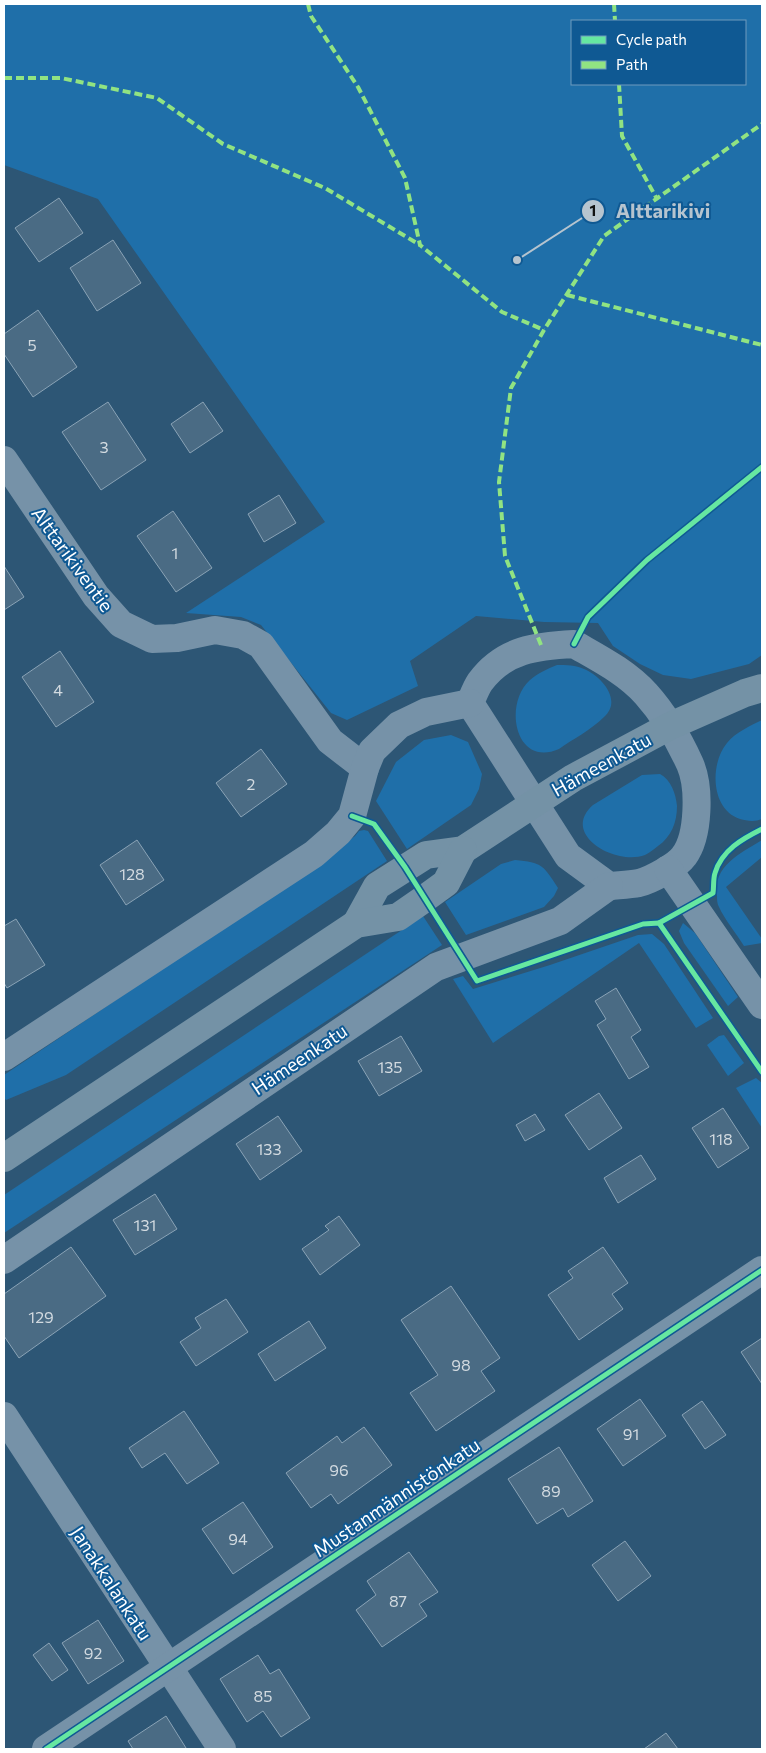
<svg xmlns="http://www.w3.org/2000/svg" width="766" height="1753" viewBox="0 0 766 1753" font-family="Commissioner,sans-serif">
	<rect width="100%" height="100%" fill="#2d5675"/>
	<g fill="#1f6fa9" fill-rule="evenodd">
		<path d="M4,4H762V655L749,664L691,679L663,675L640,664L613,646L598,623L544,622L476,616L410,661L418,686L347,720L331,713L261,625L241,617L186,613L325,522L98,199L4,165ZM572,21H745V84H572Z"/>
		<path d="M557,665C566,665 576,665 584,669C601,676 623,700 604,717C591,730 573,739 559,749C515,768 503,704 530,680C538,673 547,669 557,665Z"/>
		<path d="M762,720V819C755,822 747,821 740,819C710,809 710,763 727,743C736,732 750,726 762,720Z"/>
		<path d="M451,735L468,742L482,774L479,789L471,805L407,849L376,801L396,762L424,740Z"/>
		<path d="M660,774C671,780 676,794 677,806C677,823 671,837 658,846C654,849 649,853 645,855C615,866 560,834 593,805L642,775Z"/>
		<path d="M364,830L368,831L387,861L66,1075L6,1100L4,1098V1075L325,860L355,836L359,831Z"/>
		<path d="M762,840V857L726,887L762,939V943L744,946C736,933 725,920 719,907C717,904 717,899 717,896C712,866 741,853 762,840Z"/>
		<path d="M515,860C542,862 544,866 558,888L554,896L544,907L466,935L445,902L501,864Z"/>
		<path d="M423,916L442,945L4,1233V1195Z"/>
		<path d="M683,923L695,933L738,997L728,1006L684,943L679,931Z"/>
		<path d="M652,934L664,944L713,1018L696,1028L639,943L493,1043L453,979L463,976L473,989L550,965L638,935Z"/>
		<path d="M724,1035L744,1063L728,1076L707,1045L719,1036Z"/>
		<path d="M756,1078L762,1083V1128L736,1088Z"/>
	</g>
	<g fill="#4a6b84" stroke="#8aa3b6">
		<path d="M59,198L83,233L39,262L15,228Z"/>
		<path d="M113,240L141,283L97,311L70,268Z"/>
		<path d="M38,310L77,367L33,397L4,354V334Z"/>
		<path d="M108,402L146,460L101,490L62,432Z"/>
		<path d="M203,402L223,431L190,453L171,424Z"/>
		<path d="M279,495L296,523L264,542L248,514Z"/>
		<path d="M173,511L212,568L176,592L137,536Z"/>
		<path d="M4,566L24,597L4,610Z"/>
		<path d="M60,651L94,702L56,727L22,677Z"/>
		<path d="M261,749L287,784L241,817L216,783Z"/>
		<path d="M137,840L164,880L126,905L100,865Z"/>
		<path d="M16,919L45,965L7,988L4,983V926Z"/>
		<path d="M616,988L641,1030L631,1037L649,1067L629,1079L597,1025L606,1019L595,1001Z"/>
		<path d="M401,1036L422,1071L379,1096L358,1061Z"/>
		<path d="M599,1093L622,1128L589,1150L565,1115Z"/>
		<path d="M723,1108L749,1148L718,1168L692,1128Z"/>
		<path d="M535,1114L545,1130L525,1141L516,1125Z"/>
		<path d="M278,1116L302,1151L260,1180L236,1144Z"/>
		<path d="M641,1155L656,1179L618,1203L604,1178Z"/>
		<path d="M155,1194L177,1229L135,1255L113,1220Z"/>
		<path d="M339,1216L360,1245L320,1275L302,1249L329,1230L325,1226Z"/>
		<path d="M71,1247L106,1296L19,1358L4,1336V1294Z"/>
		<path d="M603,1247L628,1283L612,1294L623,1309L579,1340L548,1295L573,1278L568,1271Z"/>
		<path d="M451,1286L500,1358L481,1371L495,1391L436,1431L410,1393L438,1375L401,1320Z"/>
		<path d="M226,1299L248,1332L196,1366L180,1342L201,1328L195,1318Z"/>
		<path d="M309,1321L326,1348L275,1381L258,1354Z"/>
		<path d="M762,1338V1384L741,1352Z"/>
		<path d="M640,1399L666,1436L623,1466L597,1429Z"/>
		<path d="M702,1401L726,1435L705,1449L682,1415Z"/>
		<path d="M184,1411L219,1463L187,1484L165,1453L142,1468L129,1448Z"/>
		<path d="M364,1427L392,1465L338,1504L331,1494L311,1508L286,1473L337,1436L342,1443Z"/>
		<path d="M559,1447L593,1501L568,1517L563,1508L537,1524L508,1479Z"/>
		<path d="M243,1502L273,1547L233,1574L202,1529Z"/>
		<path d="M625,1541L651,1576L618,1601L592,1565Z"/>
		<path d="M409,1552L438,1592L419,1604L427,1616L382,1647L356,1610L376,1595L367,1581Z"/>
		<path d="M98,1620L124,1661L88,1684L62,1643Z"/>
		<path d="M49,1643L68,1670L52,1681L33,1655Z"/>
		<path d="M258,1655L270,1674L279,1669L310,1718L281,1737L263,1711L247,1722L220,1679Z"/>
		<path d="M166,1716L186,1748L184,1749H133L128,1741Z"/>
		<path d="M666,1733L678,1749H644Z"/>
	</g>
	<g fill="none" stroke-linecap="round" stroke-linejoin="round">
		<g stroke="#7692a8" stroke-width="28">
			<path d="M4,460L96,596L121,624L152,639L177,638L215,630L243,635L261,645L330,741L365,768"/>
			<path d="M574,644C600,659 626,672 646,694C664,714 679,740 690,764C700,787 699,836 684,856C677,866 651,880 639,883C629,885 619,885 609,886L568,856L470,703C473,696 476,688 480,682C504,649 537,646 574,644Z"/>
			<path d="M668,869L762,1005"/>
			<path d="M4,1057L314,854L338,833L352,816L365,768L372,751L399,725L426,712L470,703"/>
			<path d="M4,1260L436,967L560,921L609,886"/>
			<path d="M4,1416L222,1749"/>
			<path d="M46,1749L762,1270"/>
		</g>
		<g stroke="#7492a6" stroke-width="28">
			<path d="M356,924L377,886L426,855L463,850L573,778L670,726L745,693L762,688"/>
			<path d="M4,1158L356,924L398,917L424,899L446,883L463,850"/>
		</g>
		<g stroke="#91e382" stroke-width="4" stroke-dasharray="8 4" stroke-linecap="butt">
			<path d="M308,4L311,16L358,87L405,178L420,245L502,312L544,330"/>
			<path d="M614,4L615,21"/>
			<path d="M4,78H61L157,98L223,144L325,188L420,245"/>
			<path d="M619,84L622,136L657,199"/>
			<path d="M567,295L762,345"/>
			<path d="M541,645L505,556L499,482L511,388L544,330L604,236L762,124"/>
		</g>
		<defs>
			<g id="cycleway">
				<path d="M574,644L588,617L647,560L762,467"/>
				<path d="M352,816L374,824L405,867L477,981L643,924L659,923L762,1072"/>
				<path d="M659,923L713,893C714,887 713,879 715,873C722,850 742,839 762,829"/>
				<path d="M46,1749L762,1270"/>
			</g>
		</defs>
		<use href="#cycleway" stroke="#0f5993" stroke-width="8"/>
		<use href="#cycleway" stroke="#66e7a1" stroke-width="5"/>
	</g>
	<g text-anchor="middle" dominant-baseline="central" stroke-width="4" stroke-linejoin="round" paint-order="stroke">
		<g font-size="16" fill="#d2dae0">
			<text x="32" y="344">5</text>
			<text x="104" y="446">3</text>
			<text x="175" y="552">1</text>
			<text x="58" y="689">4</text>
			<text x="251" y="783">2</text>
			<text x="132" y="873">128</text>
			<text x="390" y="1066">135</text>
			<text x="721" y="1138">118</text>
			<text x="269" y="1148">133</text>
			<text x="145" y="1224">131</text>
			<text x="41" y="1316">129</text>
			<text x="461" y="1364">98</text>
			<text x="631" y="1433">91</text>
			<text x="339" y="1469">96</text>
			<text x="551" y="1490">89</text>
			<text x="238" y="1538">94</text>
			<text x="398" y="1600">87</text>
			<text x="93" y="1652">92</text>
			<text x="263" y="1695">85</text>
		</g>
		<g font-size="19" fill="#fff" stroke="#0f5993">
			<text transform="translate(73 559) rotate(54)">Alttarikiventie</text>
			<text transform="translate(601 764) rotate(-29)">Hämeenkatu</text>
			<text transform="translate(299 1059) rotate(-34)">Hämeenkatu</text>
			<text transform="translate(396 1497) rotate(-34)">Mustanmännistönkatu</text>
			<text transform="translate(112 1583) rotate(57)">Janakkalankatu</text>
		</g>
	</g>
	<path fill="none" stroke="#b6c4cf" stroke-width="2" d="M517 260L593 211"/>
	<g fill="#b6c4cf" stroke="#0f5993" stroke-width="2">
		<circle cx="517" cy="260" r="5"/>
		<circle cx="593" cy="211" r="12"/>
	</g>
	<g font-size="15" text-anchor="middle" font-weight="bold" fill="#111">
		<text x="593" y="216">1</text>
	</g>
	<g font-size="20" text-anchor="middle" font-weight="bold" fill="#b6c4cf" stroke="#0f5993" stroke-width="4" stroke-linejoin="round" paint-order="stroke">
		<text x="663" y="218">Alttarikivi</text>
	</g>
	<rect width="766" height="1753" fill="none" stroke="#ffffff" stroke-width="10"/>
	<rect x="571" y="20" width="175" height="65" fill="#0f5993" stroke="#6f9bbe"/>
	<rect x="581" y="36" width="25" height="8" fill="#66e7a1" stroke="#6f9bbe"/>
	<text x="616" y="45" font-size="15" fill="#ffffff">Cycle path</text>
	<rect x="581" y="61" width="25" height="8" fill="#91e382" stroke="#6f9bbe"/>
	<text x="616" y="70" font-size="15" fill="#ffffff">Path</text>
</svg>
